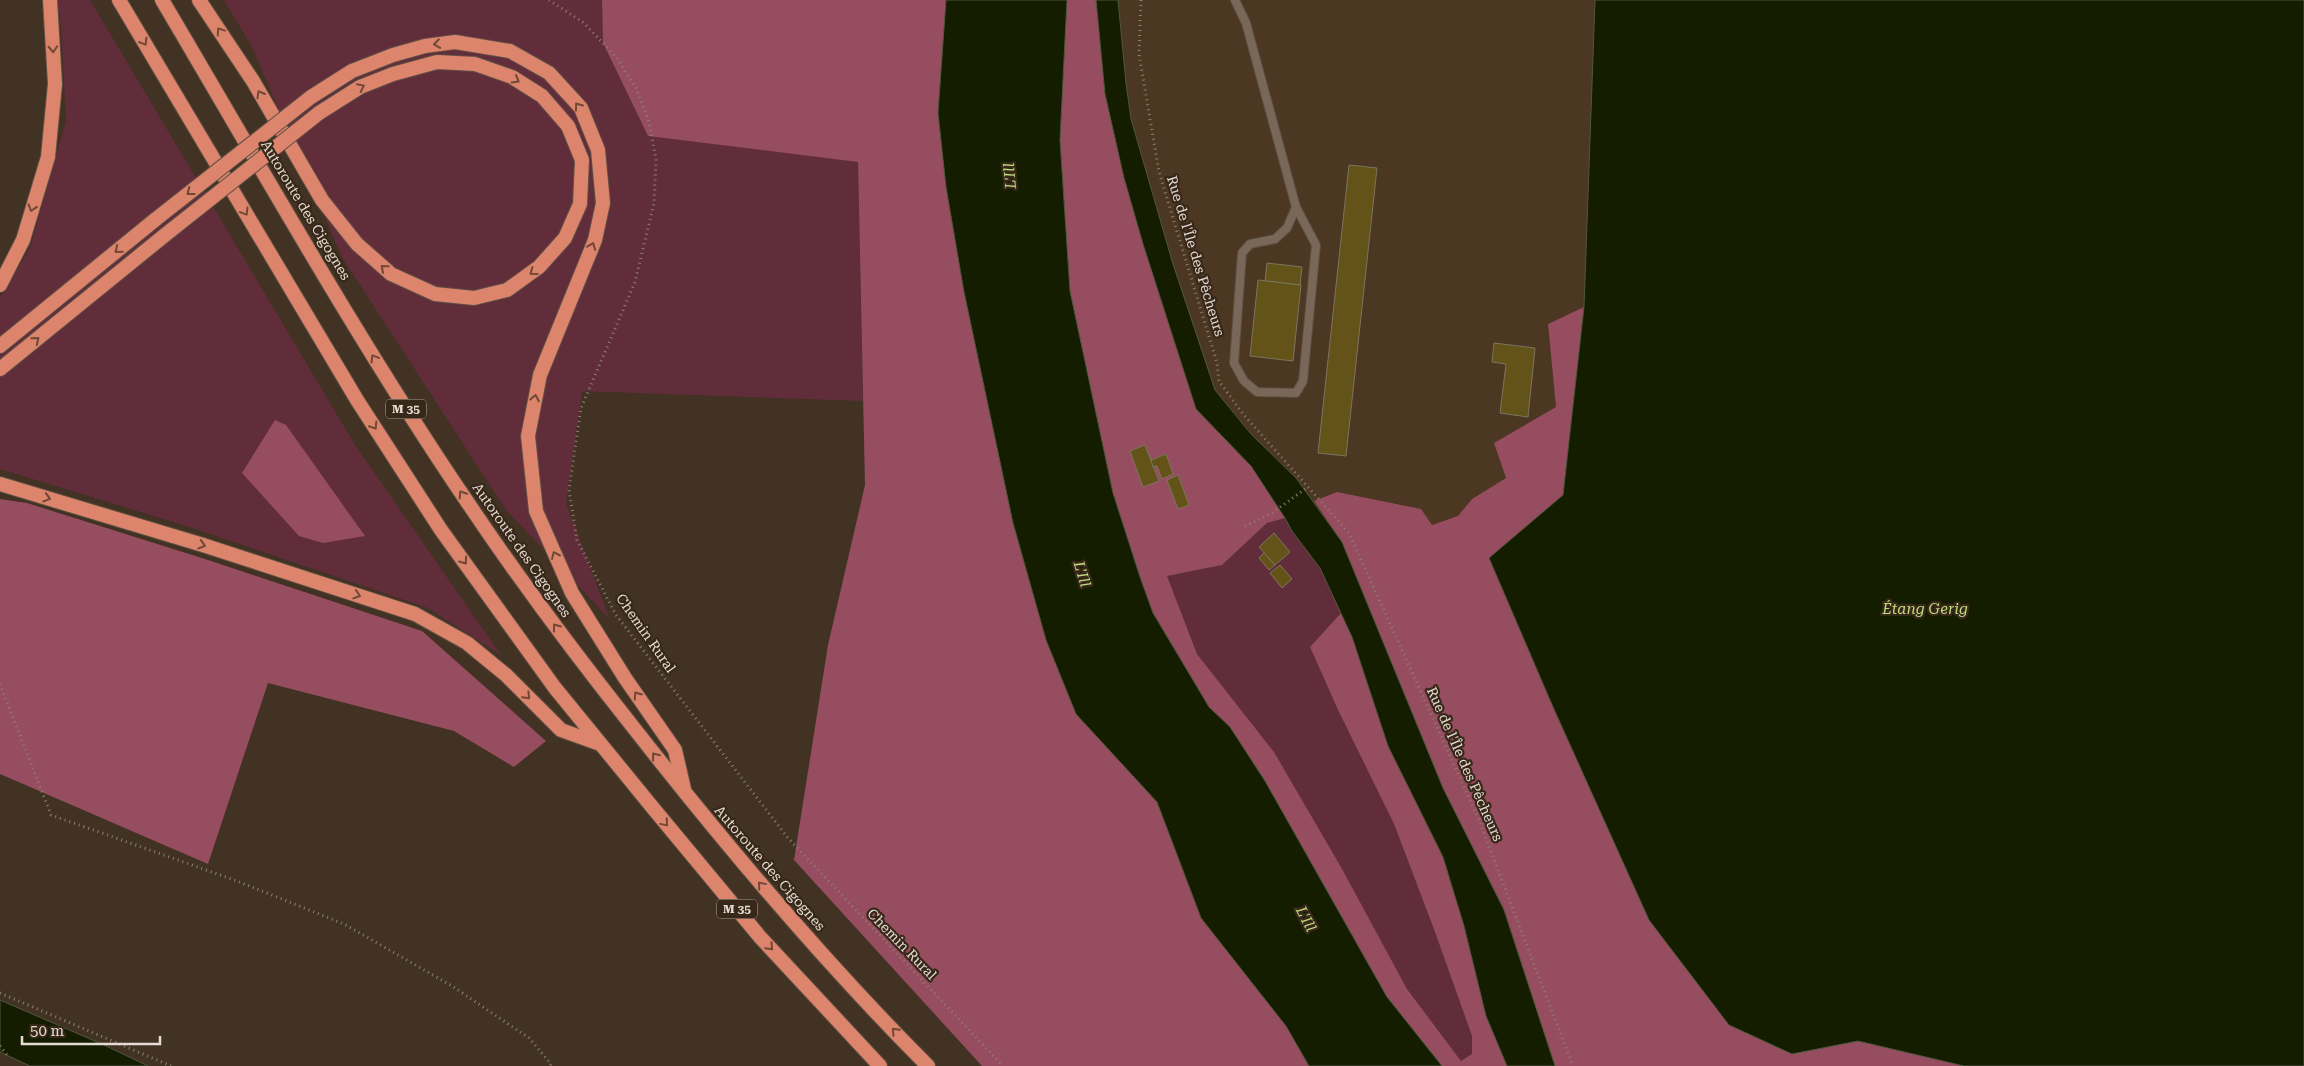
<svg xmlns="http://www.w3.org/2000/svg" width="2304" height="1066" viewBox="0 0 2304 1066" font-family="'Roboto Serif',serif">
	<rect width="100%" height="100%" fill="#423223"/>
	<path fill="#4c3723" d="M1118,0H1595L1584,307L1548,324L1556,407L1494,443L1506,478L1472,499L1458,516L1432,525L1337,492L1314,501L1251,434L1215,390L1173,264L1131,119L1126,83Z"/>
	<g fill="#622d3b">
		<path d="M57,0H90L355,445L501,655L428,608L190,527L0,469V298L30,248L66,121L61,25Z"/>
		<path d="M224,0H602L603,43L648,136L858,161L863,401L582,391L566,503L609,618L506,510L342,257L252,47Z"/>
		<path d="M1285,518L1292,531L1320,568L1341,613L1310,647L1338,710L1394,824L1435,932L1472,1036V1055L1461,1061L1407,989L1341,867L1274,752L1197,654L1167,576L1222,565L1267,523Z"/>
	</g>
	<g fill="#954d5f">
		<path d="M602,0H946L938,113L946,187L964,292L1013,523L1046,640L1076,714L1157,802L1201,918L1286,1026L1309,1066H982L794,860L828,645L865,485L858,162L648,136L603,43Z"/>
		<path d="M1067,0H1096L1105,94L1124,178L1143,244L1196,409L1251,466L1285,518L1267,523L1222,565L1167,576L1197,654L1274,752L1341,867L1407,989L1461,1061L1472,1054V1036L1435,932L1394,824L1338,710L1310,647L1341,613L1352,637L1388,746L1443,857L1464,926L1486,1016L1507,1066H1442L1387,997L1265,781L1230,727L1209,707L1153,613L1140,577L1113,493L1070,291L1060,140Z"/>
		<path d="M1584,307L1563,495L1489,558L1553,707L1649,920L1729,1025L1792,1054L1858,1041L1964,1066H1555L1504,909L1443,788L1342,542L1314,501L1337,492L1421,509L1432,525L1458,516L1472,499L1506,478L1494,443L1556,407L1548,324Z"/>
		<path d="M275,420L286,425L365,536L323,543L299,536L242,473Z"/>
		<path d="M0,499L27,503L205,559L422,631L546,741L514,767L454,731L268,683L208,864L0,774Z"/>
	</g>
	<g fill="#141d00" stroke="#53563f">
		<path d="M946,0H1067L1060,140L1070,291L1113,493L1140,577L1153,613L1209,707L1230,727L1265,781L1387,997L1442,1066H1309L1286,1026L1201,918L1157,802L1076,714L1046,640L1013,523L964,292L946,187L938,113Z"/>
		<path d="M1096,0H1118L1126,83L1131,119L1173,264L1215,390L1251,434L1296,478L1342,542L1443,788L1504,910L1555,1066H1507L1486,1016L1464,926L1443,857L1388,746L1352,637L1320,568L1292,531L1285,518L1251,466L1196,409L1143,244L1124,178L1105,94Z"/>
		<path d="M1595,0H2304V1066H1964L1858,1041L1792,1054L1729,1025L1649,920L1553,707L1489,558L1563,495L1584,307Z"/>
		<path d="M0,1000L104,1045L148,1066H30L0,1052Z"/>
	</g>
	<g fill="#635319" stroke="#7c755f">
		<path d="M1349,165L1377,168L1346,456L1318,453Z"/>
		<path d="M1267,263L1302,267L1300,285L1265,281Z"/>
		<path d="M1258,280L1301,285L1293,361L1250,356Z"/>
		<path d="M1494,343L1535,348L1528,417L1500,413L1506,364L1492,362Z"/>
		<path d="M1145,445L1159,481L1143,487L1130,451Z"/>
		<path d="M1166,454L1173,474L1162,479L1157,466L1153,467L1151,460Z"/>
		<path d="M1178,475L1189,505L1178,509L1167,480Z"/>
		<path d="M1274,533L1290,552L1275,565L1259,547Z"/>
		<path d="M1264,553L1275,565L1269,570L1259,558Z"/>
		<path d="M1280,565L1292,579L1282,588L1270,573Z"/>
	</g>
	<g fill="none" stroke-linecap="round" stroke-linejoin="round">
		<defs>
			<path id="service" d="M1235,0L1246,23L1296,207L1316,245L1303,381L1296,393L1257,392L1244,381L1234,363L1242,253L1250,244L1275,239L1287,228L1296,207"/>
			<g id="trunk">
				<path d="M119,0L357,400L441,530L555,688L653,808L760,937L880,1066"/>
				<path d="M162,0C262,169 358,341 468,503C521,582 578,658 637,732C728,848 824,962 928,1066"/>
				<path d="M199,0L253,81L322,200L357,244L391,274L435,294L474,298L507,290L539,267L565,238L580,204L582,160L568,126L542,96L512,77L475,64L437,62L393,74L360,87L319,113"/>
				<path d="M311,97L352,71L393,55L425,46L455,42L510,51L549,73L581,108L598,150L603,203L595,240L540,375L528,436L536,511L572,593L625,678L675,750L684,789"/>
				<path d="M0,285L23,240L48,157L55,84L50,0"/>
				<path d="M0,346L156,219"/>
				<path d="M0,369L165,235"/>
				<path d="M0,484L203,545L415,614L467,643L506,675L561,730L600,744"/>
			</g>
		</defs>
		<use href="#service" stroke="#5d4f43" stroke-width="10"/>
		<use href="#trunk" stroke="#5d4f43" stroke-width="16"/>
		<g stroke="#8d8074" stroke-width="3" stroke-dasharray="1 4" stroke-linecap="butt">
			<path d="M549,0L584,23L616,57L636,88L649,122L656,160L654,203L635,282L581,408L569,490L577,540L616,615L788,838L1003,1066"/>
			<path d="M1141,0L1139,54L1159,172L1217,363L1219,381L1243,414L1349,533L1478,818L1573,1066"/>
			<path d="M1245,526L1272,513L1308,487"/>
			<path d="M0,684L51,815L237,881L344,924L452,986L529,1038L551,1064L550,1066"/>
			<path d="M0,993L171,1066"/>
			<path d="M0,1046L7,1055"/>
		</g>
		<use href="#service" stroke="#796757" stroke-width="8"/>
		<use href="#trunk" stroke="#dc846c" stroke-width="14"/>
		<defs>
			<g id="trunk-bridge">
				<path d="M156,219L311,97"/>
				<path d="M165,235L319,113"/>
			</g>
		</defs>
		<use href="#trunk-bridge" stroke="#5d4f43" stroke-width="16" stroke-linecap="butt"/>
		<use href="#trunk-bridge" stroke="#dc846c" stroke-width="14"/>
	</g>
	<defs><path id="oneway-chevron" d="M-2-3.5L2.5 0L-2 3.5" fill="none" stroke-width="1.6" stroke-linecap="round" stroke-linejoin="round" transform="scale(1.25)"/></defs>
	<g stroke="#714836">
		<use href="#oneway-chevron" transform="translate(220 31) rotate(-124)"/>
		<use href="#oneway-chevron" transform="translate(144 42) rotate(59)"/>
		<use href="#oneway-chevron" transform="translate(437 44) rotate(172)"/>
		<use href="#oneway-chevron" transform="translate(53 49) rotate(87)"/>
		<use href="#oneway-chevron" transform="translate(516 80) rotate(30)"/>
		<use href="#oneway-chevron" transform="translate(361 87) rotate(-26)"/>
		<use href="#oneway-chevron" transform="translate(260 94) rotate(-120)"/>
		<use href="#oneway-chevron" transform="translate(578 106) rotate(-126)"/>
		<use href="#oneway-chevron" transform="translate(190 192) rotate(142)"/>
		<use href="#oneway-chevron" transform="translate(32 208) rotate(107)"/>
		<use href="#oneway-chevron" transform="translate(245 212) rotate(59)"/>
		<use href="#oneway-chevron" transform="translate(592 246) rotate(-69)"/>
		<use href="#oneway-chevron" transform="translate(118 250) rotate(141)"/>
		<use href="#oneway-chevron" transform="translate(384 268) rotate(-139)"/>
		<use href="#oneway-chevron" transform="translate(533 272) rotate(144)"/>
		<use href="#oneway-chevron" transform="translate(36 340) rotate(-39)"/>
		<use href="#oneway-chevron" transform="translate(374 358) rotate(-121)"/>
		<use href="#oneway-chevron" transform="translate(535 398) rotate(-79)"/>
		<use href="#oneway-chevron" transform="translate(374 426) rotate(57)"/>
		<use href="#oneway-chevron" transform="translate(462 494) rotate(-123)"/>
		<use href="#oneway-chevron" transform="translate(47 498) rotate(17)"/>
		<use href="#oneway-chevron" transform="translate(202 545) rotate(17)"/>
		<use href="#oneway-chevron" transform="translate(555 555) rotate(-114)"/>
		<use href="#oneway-chevron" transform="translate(464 561) rotate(54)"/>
		<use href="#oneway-chevron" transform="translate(357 595) rotate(18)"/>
		<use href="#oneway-chevron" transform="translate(556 627) rotate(-126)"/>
		<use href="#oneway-chevron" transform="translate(637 695) rotate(-125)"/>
		<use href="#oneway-chevron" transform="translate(527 696) rotate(45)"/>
		<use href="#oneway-chevron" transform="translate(655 756) rotate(-128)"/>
		<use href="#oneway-chevron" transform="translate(665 823) rotate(50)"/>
		<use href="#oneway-chevron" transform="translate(761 885) rotate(-130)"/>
		<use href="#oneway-chevron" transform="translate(770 947) rotate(47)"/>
		<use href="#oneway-chevron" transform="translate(895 1031) rotate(-133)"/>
	</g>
	<g text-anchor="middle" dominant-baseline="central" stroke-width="4.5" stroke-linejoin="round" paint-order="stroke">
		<g fill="#372819" stroke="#b1a59a" stroke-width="1">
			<rect x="386" y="399.5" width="40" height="19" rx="4"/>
			<rect x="717" y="899.5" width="40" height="19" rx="4"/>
		</g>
		<g font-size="12" font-weight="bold" fill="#e5dbd2">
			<text x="406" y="409">M 35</text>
			<text x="737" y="909">M 35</text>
		</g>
		<g font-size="14" fill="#e5dbd2" stroke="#372819">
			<text transform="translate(306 210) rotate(59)">Autoroute des Cigognes</text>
			<text transform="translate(1196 256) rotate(73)">Rue de l'Île des Pêcheurs</text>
			<text transform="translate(522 550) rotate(55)">Autoroute des Cigognes</text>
			<text transform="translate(646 633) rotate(55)">Chemin Rural</text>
			<text transform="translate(1465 764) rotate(66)">Rue de l'Île des Pêcheurs</text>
			<text transform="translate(770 868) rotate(49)">Autoroute des Cigognes</text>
			<text transform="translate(902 944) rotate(46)">Chemin Rural</text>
		</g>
		<g font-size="15" font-style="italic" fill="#c0dd7c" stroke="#372819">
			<text transform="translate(1010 176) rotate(-95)">L'Ill</text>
			<text transform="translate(1082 574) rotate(73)">L'Ill</text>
			<text x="1925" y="609">Étang Gerig</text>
			<text transform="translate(1306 919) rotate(62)">L'Ill</text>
		</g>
	</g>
	<path d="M22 1036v8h138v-8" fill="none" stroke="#e5dbd2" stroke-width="2.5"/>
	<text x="30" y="1036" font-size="15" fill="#e5dbd2" stroke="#372819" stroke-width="4" paint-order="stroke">50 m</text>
</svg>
